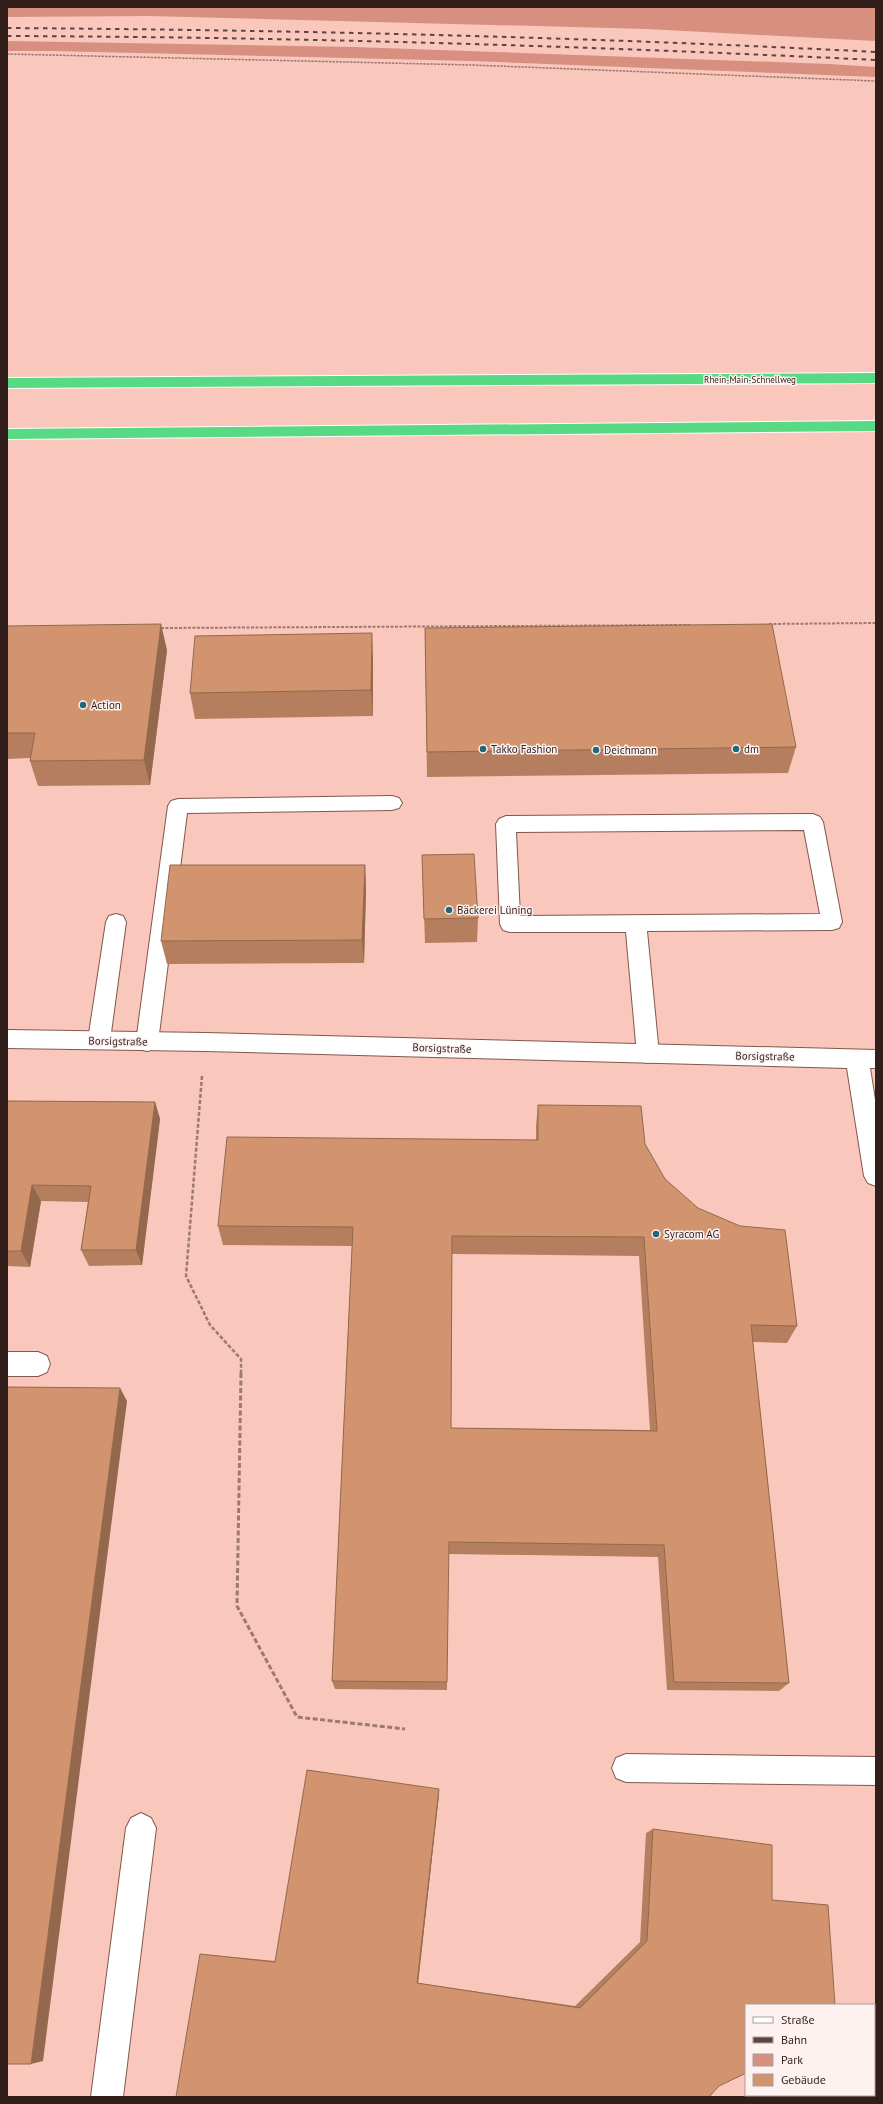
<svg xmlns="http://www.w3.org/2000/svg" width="883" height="2104" viewBox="0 0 883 2104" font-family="'PT Sans',sans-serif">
	<rect width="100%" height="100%" fill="#f9c7bc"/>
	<g fill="#d78f80">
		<path d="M7,7H876V41L647,29L149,16L7,17Z"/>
		<path d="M7,41L354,47L829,64L876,67V77L472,61L51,51H7Z"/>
	</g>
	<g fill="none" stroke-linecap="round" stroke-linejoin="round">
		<defs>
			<g id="lane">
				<path d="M392,796L399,798L402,803L399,808L392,810L187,813L158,1042L155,1049L147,1051L139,1049L136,1042L168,806L171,801L178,799Z"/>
				<path d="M813,814L820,817L823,822L842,922L839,928L832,930L647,931L659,1054L656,1061L648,1063L640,1061L637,1054L626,932H510L503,930L500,924L496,824L499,819L506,816ZM804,830L820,914L520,916L516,832Z"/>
				<path d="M116,914L123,916L126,922L110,1040L107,1047L99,1049L91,1047L88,1040L106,922L109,916Z"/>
				<path d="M7,1352H38L47,1356L50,1364L47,1372L38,1376H7Z"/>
				<path d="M626,1754L876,1757V1785L626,1782L616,1778L612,1768L616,1758Z"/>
				<path d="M141,1813L151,1818L156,1828L123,2097H91L126,1828L131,1818Z"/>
			</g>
			<path id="street" d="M7,1030L205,1033L876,1050V1068H870L876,1106V1186L868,1183L864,1176L847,1068L205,1051L7,1048Z"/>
			<g id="highway">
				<path d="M876,373V383L7,388V378Z"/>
				<path d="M876,421V431L7,439V429Z"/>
			</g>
		</defs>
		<use href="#lane" stroke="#82574e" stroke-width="2"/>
		<use href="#street" stroke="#82574e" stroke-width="2"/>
		<use href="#highway" stroke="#fff" stroke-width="2"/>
		<path stroke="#9d7972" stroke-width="1.5" stroke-dasharray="2.5 1" stroke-linecap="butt" d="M7,54L472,65L876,81"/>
		<g stroke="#9d7972" stroke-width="2" stroke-dasharray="3 1.5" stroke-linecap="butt">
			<path d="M769,624L876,623"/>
			<path d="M161,628L690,625"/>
		</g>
		<path stroke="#9d7972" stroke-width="2.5" stroke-dasharray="4 2" stroke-linecap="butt" d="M202,1076L186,1276L210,1325L241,1359V1374"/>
		<path stroke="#9d7972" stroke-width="3" stroke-dasharray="5 2.5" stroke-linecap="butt" d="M241,1373L237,1606L297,1717L405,1729"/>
		<use href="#lane" fill="#fff" fill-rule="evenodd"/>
		<use href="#street" fill="#fff" fill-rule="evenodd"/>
		<use href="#highway" fill="#58d984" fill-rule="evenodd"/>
		<g stroke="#5e4440" stroke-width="2" stroke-dasharray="4.5 4.5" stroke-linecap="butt">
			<path d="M7,28C297,30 586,37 876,52"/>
			<path d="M7,36C297,37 586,46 876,60"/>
		</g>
	</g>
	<g fill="#b57f5f" fill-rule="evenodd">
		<path d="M7,626L167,650L150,785L38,786L30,761V758L7,759Z"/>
		<path d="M425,628L796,747L788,773L427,777Z"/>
		<path d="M373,659V716L195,719L190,693Z"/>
		<path d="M422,855L478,918L477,942L425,943Z"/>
		<path d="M365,865L366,889L364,963L167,964L161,941Z"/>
		<path d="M7,1101L155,1102L160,1119L142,1265L89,1266L81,1250L88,1202L41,1201L30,1267L7,1266Z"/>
		<path d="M538,1105L645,1144L665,1179L797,1326L787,1343L753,1342L789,1683L779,1691L667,1690L658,1557L448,1554L447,1690L335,1689L332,1681L352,1246L223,1245L218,1226L536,1140V1126ZM452,1254L639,1256L650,1430L451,1428Z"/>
		<path d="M439,1794L418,1983L575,2006L640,1942L646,1833L653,1829L746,2073L200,1954L275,1961Z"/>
	</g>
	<g fill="#93684d">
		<path d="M161,624L167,650L150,785L144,760Z"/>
		<path d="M372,633L373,659V716L371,690Z"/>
		<path d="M365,865L366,889L364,963L362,940Z"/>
		<path d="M155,1102L160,1119L142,1265L136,1250Z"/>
		<path d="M32,1185L41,1201L30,1267L21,1251Z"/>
		<path d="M120,1388L127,1401L43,2061L31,2064Z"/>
		<path d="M439,1789V1794L418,1983H417Z"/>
	</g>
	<g fill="#d2946e" stroke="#93684d" fill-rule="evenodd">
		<path d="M161,624L144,760L30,761L35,733H7V626Z"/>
		<path d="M772,624L796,747L427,752L425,628Z"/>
		<path d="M372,633L371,690L190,693L195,636Z"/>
		<path d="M474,854L478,918L424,919L422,855Z"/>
		<path d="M170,865H365L362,940L161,941Z"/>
		<path d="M7,1101L155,1102L136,1250H81L91,1186L32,1185L21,1251H7Z"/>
		<path d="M538,1105L641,1106L645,1144L665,1179L698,1208L740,1226L785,1230L797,1326L751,1325L789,1683L674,1682L664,1545L449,1542L447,1682L332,1681L353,1227L218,1226L227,1137L538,1140ZM452,1236L644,1237L657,1431L451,1428Z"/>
		<path d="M7,1387L120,1388L31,2064H7Z"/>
		<path d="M307,1770L439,1789L417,1983L580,2008L647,1941L653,1829L772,1845V1900L828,1905L835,2005H746V2073L719,2086L709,2097H176L200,1954L275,1962Z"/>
	</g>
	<g fill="#206875" stroke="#fdf2f0" stroke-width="1.5">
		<circle cx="83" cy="705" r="4"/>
		<circle cx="483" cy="749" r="4"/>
		<circle cx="736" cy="749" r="4"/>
		<circle cx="596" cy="750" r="4"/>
		<circle cx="449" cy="910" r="4"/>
		<circle cx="656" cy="1234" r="4"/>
	</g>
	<g text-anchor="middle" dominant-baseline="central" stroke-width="3" stroke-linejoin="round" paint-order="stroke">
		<g font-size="9" fill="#321f1c" stroke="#fdf2f0">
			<text x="750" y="379">Rhein-Main-Schnellweg</text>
		</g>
		<g font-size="11" fill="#321f1c" stroke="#fdf2f0" text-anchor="start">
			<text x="91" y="705">Action</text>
			<text x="491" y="749">Takko Fashion</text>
			<text x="744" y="749">dm</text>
			<text x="604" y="750">Deichmann</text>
			<text x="457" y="910">Bäckerei Lüning</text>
			<text x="664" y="1234">Syracom AG</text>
		</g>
		<g font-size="11" fill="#321f1c" stroke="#fdf2f0">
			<text transform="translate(118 1041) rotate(1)">Borsigstraße</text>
			<text transform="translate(442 1048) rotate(2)">Borsigstraße</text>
			<text transform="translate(765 1056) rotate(1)">Borsigstraße</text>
		</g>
	</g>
	<rect width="883" height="2104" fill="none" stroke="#321f1c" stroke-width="16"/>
	<rect x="745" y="2004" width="130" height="92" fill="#fdf2f0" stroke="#ac9e9b"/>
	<rect x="753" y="2017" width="20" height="6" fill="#ffffff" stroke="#ac9e9b"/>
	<text x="781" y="2024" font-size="12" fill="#321f1c">Straße</text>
	<rect x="753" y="2037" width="20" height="6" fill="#5e4440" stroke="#ac9e9b"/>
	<text x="781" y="2044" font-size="12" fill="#321f1c">Bahn</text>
	<rect x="753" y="2054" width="20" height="12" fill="#d78f80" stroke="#ac9e9b"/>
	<text x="781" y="2064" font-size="12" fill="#321f1c">Park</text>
	<rect x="753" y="2074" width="20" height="12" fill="#d2946e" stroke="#ac9e9b"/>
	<text x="781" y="2084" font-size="12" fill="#321f1c">Gebäude</text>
</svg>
